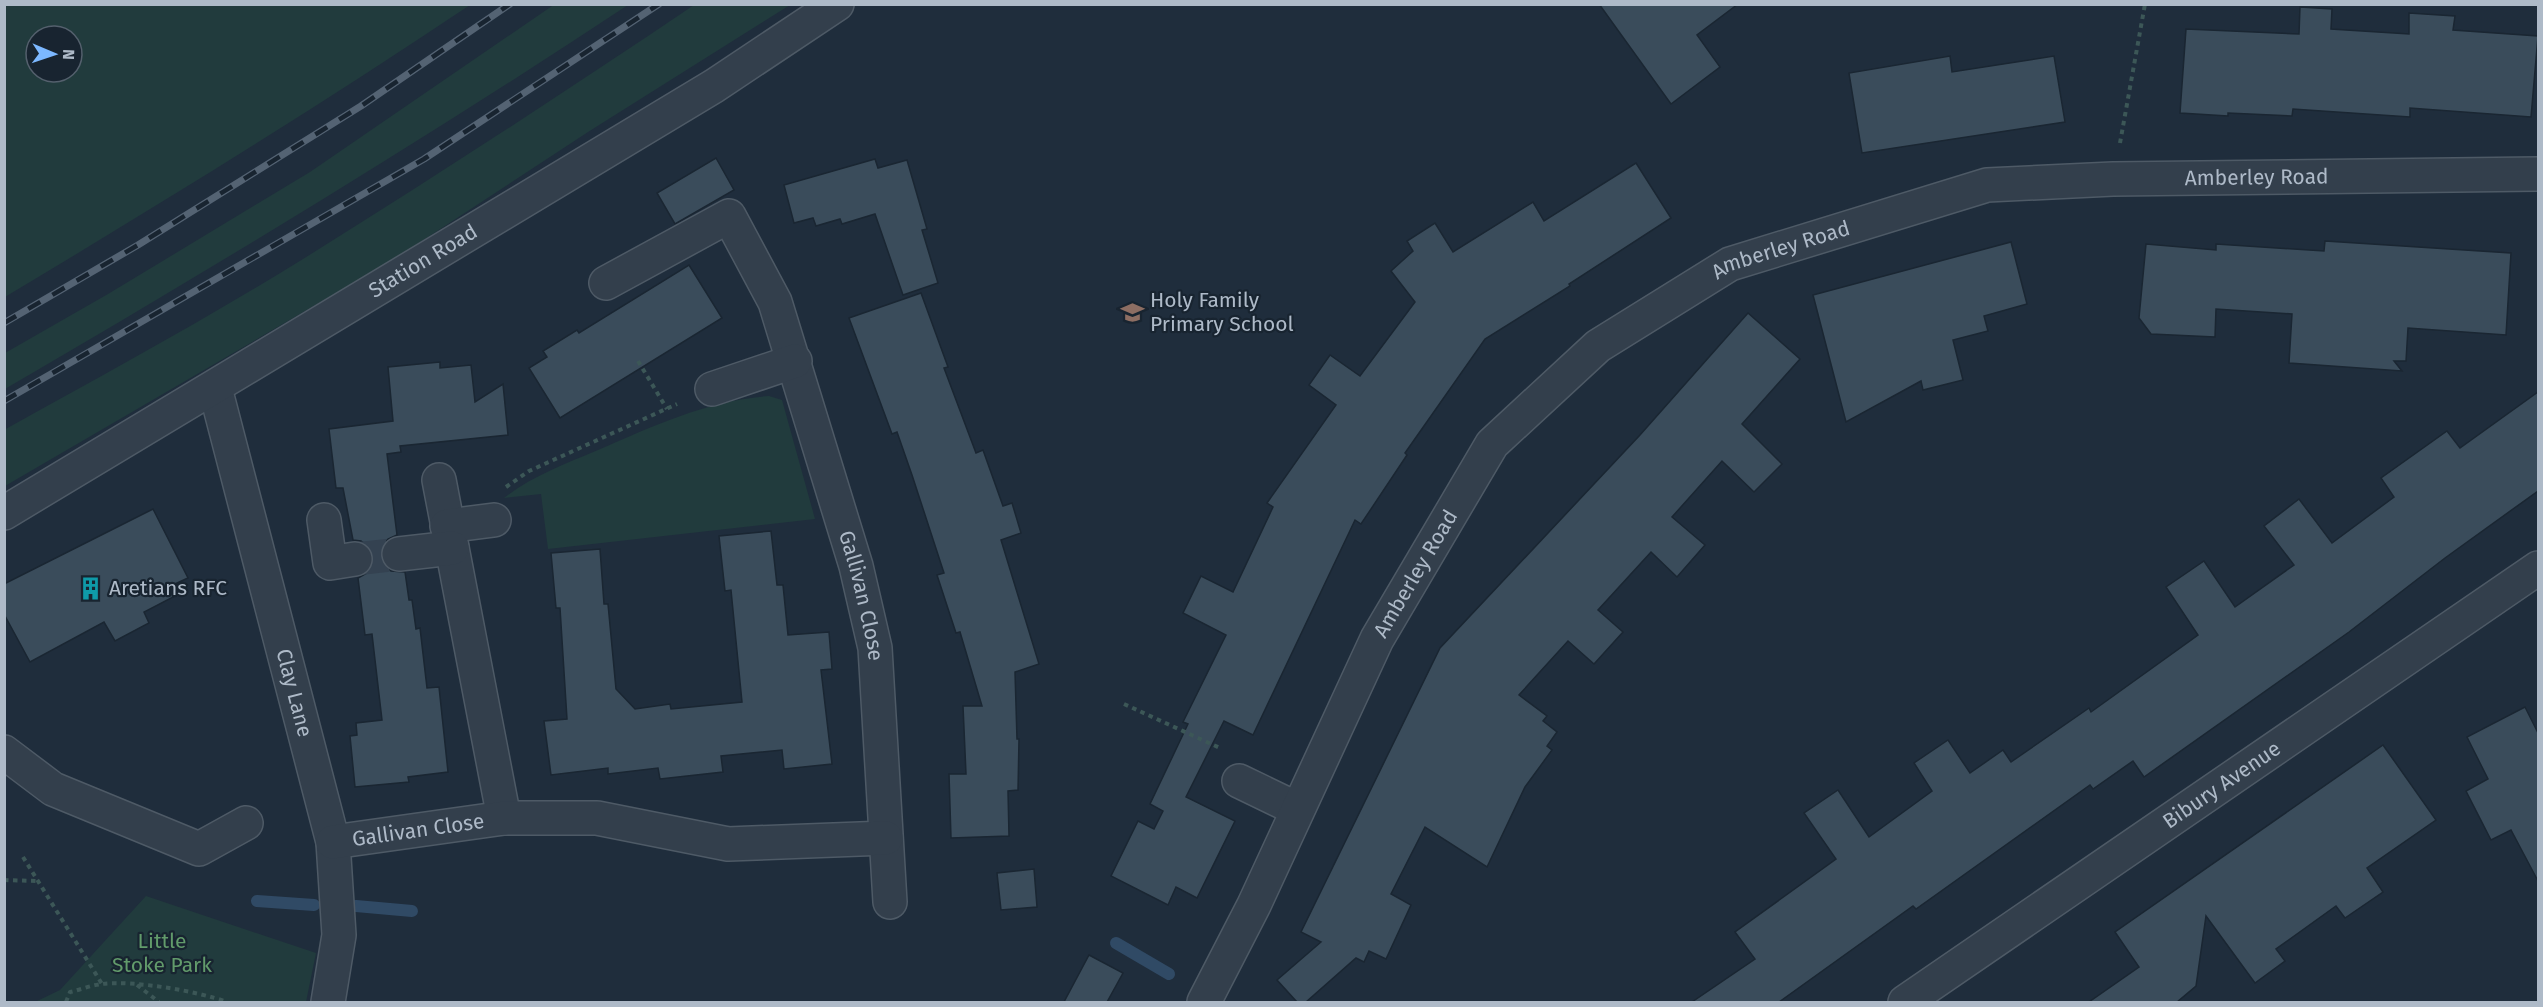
<svg xmlns="http://www.w3.org/2000/svg" width="2543" height="1007" viewBox="0 0 2543 1007" font-family="'Fira Sans',sans-serif">
	<rect width="100%" height="100%" fill="#1f2d3c"/>
	<g fill="#213b3d" fill-rule="evenodd">
		<path d="M555,4L628,5C424,140 216,266 5,389V353L108,294L310,172Z"/>
		<path d="M4,5L5,4L470,5C318,107 162,203 5,297ZM36,36H72V72H36Z"/>
		<path d="M694,5H790L588,132L396,258L5,486L4,430C105,374 206,319 303,259C435,177 565,92 694,5Z"/>
		<path d="M769,396L782,400L815,519L548,549L541,494L504,498C532,476 565,464 598,450C653,426 709,400 769,396Z"/>
		<path d="M146,896L316,953L306,1002H35L60,990Z"/>
	</g>
	<g fill="none" stroke-linecap="round" stroke-linejoin="round">
		<g stroke="#304a65" stroke-width="12">
			<path d="M257,901L314,905"/>
			<path d="M356,906L412,911"/>
			<path d="M1116,943L1169,974"/>
		</g>
	</g>
	<g fill="#3a4c5b" stroke="#1a2632" stroke-width="1.5">
		<path d="M1599,4H1738L1697,35L1720,67L1671,104Z"/>
		<path d="M2300,7L2332,9L2331,29L2409,34V13L2455,16L2453,30L2538,36L2531,117L2410,108V117L2293,109L2292,116L2228,113V116L2180,113L2186,29L2299,34Z"/>
		<path d="M1950,56L1952,72L2054,56L2065,122L1862,153L1849,73Z"/>
		<path d="M716,158L734,190L675,224L657,193Z"/>
		<path d="M875,159L878,168L907,160L927,229L922,230L938,283L903,295L875,214L842,224L840,219L816,226L813,218L794,223L784,185Z"/>
		<path d="M1636,163L1671,218L1569,284L1570,286L1485,339L1405,453L1407,455L1361,524L1355,520L1253,735L1224,721L1186,797L1235,821L1197,898L1176,887L1168,905L1111,876L1138,821L1154,829L1163,811L1150,804L1188,724L1183,722L1226,635L1183,613L1201,576L1233,592L1273,507L1267,503L1336,405L1309,385L1330,355L1360,376L1415,302L1391,271L1413,251L1407,241L1435,223L1453,252L1533,202L1544,221Z"/>
		<path d="M2325,241L2511,253L2506,335L2408,328L2406,361H2394L2402,371L2289,363L2292,314L2216,309L2215,337L2151,334L2139,318L2146,244L2216,250V244L2324,251Z"/>
		<path d="M2011,242L2027,304L1984,316L1988,331L1953,340L1963,380L1923,390L1921,381L1846,422L1813,295Z"/>
		<path d="M689,265L722,318L560,418L529,368L547,357L543,351L577,330L579,333Z"/>
		<path d="M921,293L948,367L944,368L976,453L983,450L1003,506L1012,503L1021,533L1001,540L1039,664L1015,672L1017,739H1019L1018,790L1008,791L1009,836L951,838L949,774H966L963,706H982L960,632L956,633L937,575L944,573L912,475L897,432L892,434L849,318Z"/>
		<path d="M1748,313L1800,359L1742,424L1782,464L1754,492L1722,461L1672,517L1705,545L1677,577L1651,552L1598,610L1623,632L1594,664L1568,641L1519,695L1547,716L1543,721L1557,732L1547,746L1552,750L1525,787L1487,867L1425,827L1391,894L1411,905L1386,959L1369,951L1364,962L1356,958L1306,1002H1297L1277,980L1321,942L1301,932L1440,648L1640,435Z"/>
		<path d="M440,362V368L471,365L475,402L503,384L508,435L400,446L401,452L387,454L397,535L388,539L382,546L381,557L384,565L391,571L405,572L409,600H412L416,629L420,628L427,688L439,687L448,772L408,777L409,782L355,787L350,736L357,735L356,723L382,720L372,634L365,635L358,578L367,573L372,566L374,557L369,547L361,541L353,540L343,488H336L329,429L393,421L388,367Z"/>
		<path d="M2538,392V491L2445,558L2349,632L2144,777L2133,761L2093,789L2090,785L1916,909L1913,906L1779,1002H1692L1755,959L1735,932L1836,859L1804,813L1838,790L1869,837L1932,791L1914,763L1948,740L1970,773L2003,750L2011,762L2089,708L2091,712L2198,635L2166,587L2204,561L2235,607L2294,565L2264,526L2299,499L2332,543L2394,497L2381,478L2447,431L2460,448Z"/>
		<path d="M153,509L188,578L175,584L179,594L144,612L149,623L115,641L104,622L30,662L4,614V584Z"/>
		<path d="M771,531L777,585H783L788,635L829,632L832,669L821,670L832,764L784,769L782,750L721,756L723,772L660,779L658,768L608,774V768L551,775L544,721L567,719L560,608H556L551,553L600,549L604,604H608L616,689L635,709L670,704L671,709L742,702L731,590L725,591L719,536Z"/>
		<path d="M2525,707L2538,733V881L2511,830L2491,840L2466,791L2488,779L2467,737Z"/>
		<path d="M2383,745L2436,820L2367,868L2383,892L2345,918L2336,906L2276,949L2285,961L2255,983L2206,916L2196,986L2177,1002H2089L2139,967L2115,932Z"/>
		<path d="M1034,869L1037,907L1001,910L997,873Z"/>
		<path d="M1089,955L1123,973L1107,1002H1064Z"/>
	</g>
	<g fill="none" stroke-linecap="round" stroke-linejoin="round">
		<path stroke="#344251" stroke-width="33" stroke-dasharray="33 16" stroke-linecap="butt" d="M355,559L399,554"/>
		<defs>
			<g id="minor">
				<path id="s1" d="M606,283L729,216L775,302L856,566L875,648L890,902"/>
				<path id="s2" d="M215,388L333,842L339,935L328,1002"/>
				<path d="M712,389L795,361"/>
				<path d="M439,480L504,818"/>
				<path id="s3" d="M4,513L714,86L837,4"/>
				<path d="M324,520L330,563L355,559"/>
				<path d="M447,526L494,520"/>
				<path d="M399,554L452,548"/>
				<path d="M4,752L53,789L199,849L246,823"/>
				<path d="M1239,781L1297,809"/>
				<path id="s4" d="M333,842L504,818H597L728,844L886,838"/>
				<path id="s5" d="M1204,1002L1254,905L1377,639L1492,444L1598,346L1730,264L1987,185L2113,179L2538,174"/>
				<path id="s6" d="M1905,1002L2538,568"/>
			</g>
		</defs>
		<use href="#minor" stroke="#4e5a66" stroke-width="36"/>
		<g stroke="#3c5757" stroke-width="4" stroke-dasharray="4.5 4.5" stroke-linecap="butt">
			<path d="M2120,143L2145,4"/>
			<path d="M638,361L667,409"/>
			<path d="M506,487L529,471L677,404"/>
			<path d="M1124,704L1220,748"/>
			<path d="M23,857L102,984"/>
			<path d="M4,880L38,881"/>
			<path d="M137,985L159,1002"/>
			<path d="M66,1002L70,992C80,990 91,985 102,984C133,980 197,991 227,1002"/>
		</g>
		<use href="#minor" stroke="#333f4c" stroke-width="33"/>
		<defs>
			<g id="rail">
				<path d="M4,323L138,245L361,106L510,4"/>
				<path d="M4,401L424,159L659,4"/>
			</g>
		</defs>
		<use href="#rail" stroke="#546373" stroke-width="7"/>
		<use href="#rail" stroke="#182430" stroke-width="4.5" stroke-dasharray="14" stroke-linecap="butt"/>
	</g>
	<defs>
		<symbol id="school-bare" viewBox="-9 -9 18 18"><path d="M0-5L7-2L0 1L-7-2ZM-4 1L0 2.5L4 1V4Q0 6-4 4Z" fill="#8d6e63" stroke="#182430" stroke-width="2.5" paint-order="stroke"/></symbol>
		<symbol id="building-bare" viewBox="-9 -9 18 18"><path d="M-4-6H4V6H1V3H-1V6H-4ZM-2.5-4.3h1.7v1.8h-1.7ZM.8-4.3h1.7v1.8H.8ZM-2.5-1h1.7V.8h-1.7ZM.8-1h1.7V.8H.8Z" fill="#0f9aa8" stroke="#182430" stroke-width="2.5" paint-order="stroke"/></symbol>
	</defs>
	<g fill-rule="evenodd">
		<use href="#school-bare" x="1116" y="296" width="33" height="33"/>
		<use href="#building-bare" x="74" y="572" width="33" height="33"/>
	</g>
	<g text-anchor="middle" dominant-baseline="central" stroke-width="4.5" stroke-linejoin="round" paint-order="stroke">
		<g font-size="21" fill="#aebac8" stroke="#182430">
			<text stroke="none"><textPath href="#s5" startOffset="1467">Amberley Road</textPath></text>
			<text stroke="none"><textPath href="#s5" startOffset="981">Amberley Road</textPath></text>
			<text stroke="none"><textPath href="#s3" startOffset="489">Station Road</textPath></text>
			<text stroke="none"><textPath href="#s5" startOffset="478">Amberley Road</textPath></text>
			<text stroke="none"><textPath href="#s1" startOffset="544">Gallivan Close</textPath></text>
			<text stroke="none"><textPath href="#s2" startOffset="315">Clay Lane</textPath></text>
			<text stroke="none"><textPath href="#s6" startOffset="384">Bibury Avenue</textPath></text>
			<text stroke="none"><textPath href="#s4" startOffset="86">Gallivan Close</textPath></text>
		</g>
		<g font-size="21" fill="#aebac8" stroke="#182430" text-anchor="start">
			<text x="1150" y="300">Holy Family<tspan x="1150" dy="24">Primary School</tspan></text>
			<text x="109" y="588">Aretians RFC</text>
		</g>
		<g font-size="21" fill="#629b6b" stroke="#182430">
			<text x="162" y="941">Little<tspan x="162" dy="24">Stoke Park</tspan></text>
		</g>
	</g>
	<rect width="2543" height="1007" fill="none" stroke="#aebac8" stroke-width="12"/>
	<g transform="translate(54 54) rotate(92)"><circle r="28" fill="#182430" stroke="#54606d" stroke-width="1.5"/>
	<path d="M0-4.5L10 22L0 15L-10 22Z" fill="#7cb8ff"/>
	<text y="-9" font-size="16" font-weight="bold" text-anchor="middle" fill="#aebac8">N</text>
	</g>
</svg>
